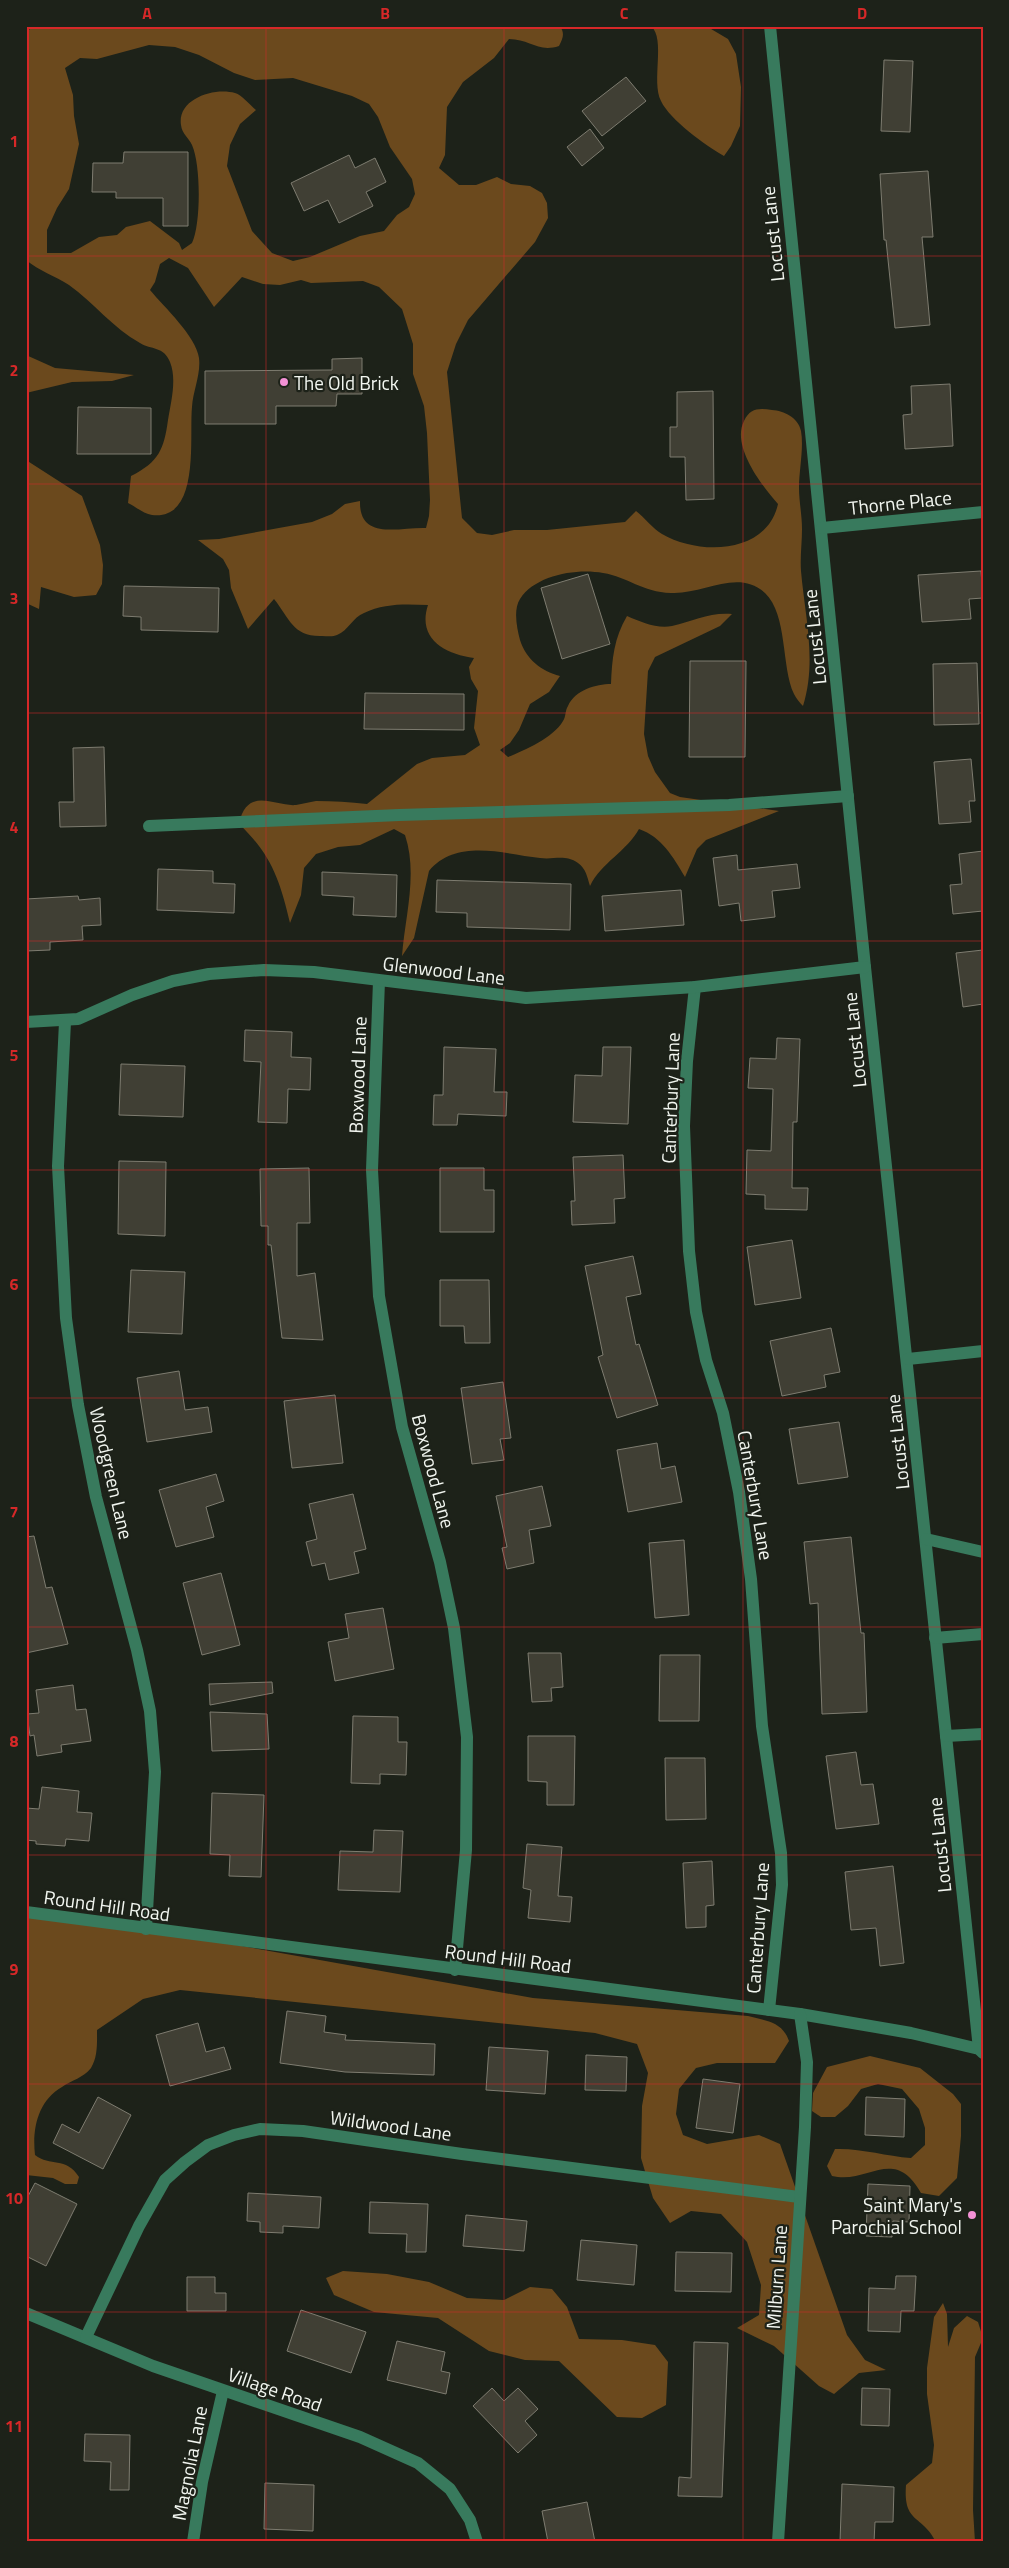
<svg xmlns="http://www.w3.org/2000/svg" width="1009" height="2568" viewBox="0 0 1009 2568" font-family="'Titillium Web',sans-serif">
	<rect width="100%" height="100%" fill="#1d2219"/>
	<g fill="#6b491d" fill-rule="evenodd">
		<path d="M34,26H560C565,34 563,38 559,46C538,53 530,39 509,39L494,58L463,82L447,107L445,155L439,168L459,185H476L497,177L511,184L530,186L542,193L547,203L548,218L535,242L468,320L456,344L447,372L462,518L477,533L492,535L514,530H547L625,522L636,511C645,518 653,529 662,534C700,556 767,554 778,504C762,486 731,446 744,421C750,408 759,408 772,410C784,411 798,417 801,431C804,448 799,470 799,488C799,501 802,515 802,529C802,543 800,557 801,571C805,617 817,661 803,706C800,703 796,698 794,694C781,667 788,615 765,593C738,568 702,595 671,593C642,592 628,577 603,573C577,568 535,575 520,599C513,610 517,628 520,640C526,659 541,671 560,676L549,692L530,704L519,730L510,743L500,750L508,757C525,750 553,738 563,721C566,717 565,710 568,706C575,690 596,684 611,684C612,659 614,638 627,616C641,622 657,629 672,626C693,621 710,612 732,614L720,626L655,657L648,671L644,734L648,756L655,772L670,793L680,797L779,811L706,840L697,849L685,877C673,857 662,837 639,829C627,851 601,863 590,886C587,876 586,869 578,863C565,854 554,860 540,858C505,854 456,838 429,871L414,938L402,956C405,916 418,874 405,835L394,829L360,845L338,847L316,854L304,868L301,895L290,923C280,880 271,854 239,824C247,785 275,807 296,805C303,804 309,802 316,801C333,801 350,802 367,804L417,764L432,758L465,755L480,745L474,728L478,691L471,679L469,667L474,658C444,654 417,638 428,605C406,604 384,603 364,613C353,617 348,631 337,635C333,637 327,636 322,636C293,637 290,619 274,599L248,629L231,588L229,570L223,559L198,540L219,539L312,522L332,514L345,504L360,501C359,541 399,527 426,528L429,516L430,500L427,433L424,406L413,374V344L402,309L379,287L363,281L311,283L301,280L280,285L263,284L242,277L214,307L188,268L169,258L160,264L155,282L150,290C164,307 196,336 199,358C201,374 193,391 192,407C189,436 201,521 152,515C144,514 136,507 128,503L131,476C159,462 164,449 168,420C171,402 177,379 170,362C164,346 151,350 140,343C113,328 94,303 69,285C55,276 39,271 26,260V32ZM149,45L175,47L199,55L234,73L255,80L293,78L352,96L369,104L378,117L390,147L412,179L415,194L409,207L397,215L384,231L360,236L310,257L293,261L272,253L252,231L227,166L230,145L240,124L256,110C250,105 242,95 235,93C214,87 177,99 181,125C182,134 189,138 192,145C201,165 201,224 192,243L182,250L179,243L150,221L126,227L117,235L99,237L71,253H47V230L57,208L69,189L79,144L74,116L73,95L65,68L80,58L97,59Z"/>
		<path d="M651,26H706L728,39L736,54L741,87L740,126L731,146L724,156C705,145 670,120 661,101C651,81 666,39 651,26Z"/>
		<path d="M26,355L55,368L134,375L112,381L72,382L26,393Z"/>
		<path d="M26,460L82,496L100,545L103,565L102,584L96,595L74,597L41,587L39,609L26,603Z"/>
		<path d="M26,1912L146,1929L533,1998L748,2016C766,2021 782,2021 789,2041L775,2063H717L696,2068L679,2089L676,2114L683,2135L707,2144L759,2135L780,2144L847,2335L865,2360L886,2370L859,2373L834,2394L819,2386L774,2346L737,2328L759,2315L761,2285L747,2242L721,2214L691,2211L670,2223L653,2198L641,2158L642,2106L648,2073L637,2044L595,2033L180,1990L143,1999L97,2030C97,2042 98,2057 91,2068C83,2078 72,2080 62,2087C38,2101 32,2128 35,2155C50,2167 66,2156 79,2177L77,2184H65L53,2178L26,2175Z"/>
		<path d="M870,2056L920,2068L953,2094L961,2104V2136L957,2178L939,2196L921,2193C894,2145 868,2185 832,2176L827,2166L835,2149C861,2148 885,2156 911,2158L925,2145V2128L919,2109L902,2089L878,2084L861,2089L848,2106L835,2117H821L812,2111L813,2093L827,2067Z"/>
		<path d="M343,2271L387,2274L429,2282L467,2298L504,2300L530,2287L552,2289L567,2307L579,2339L622,2340L655,2345L668,2362L666,2405L642,2418L617,2417L559,2361L525,2360L489,2351L438,2318L374,2312L334,2295L326,2278Z"/>
		<path d="M943,2303L947,2314L948,2347L954,2328L967,2316L978,2322L983,2338L975,2357L973,2510L975,2542H936C922,2514 903,2524 906,2485L932,2463L934,2445L927,2394V2368L934,2317Z"/>
	</g>
	<g fill="#403f34" stroke="#7e7c70">
		<path d="M884,60L913,61L910,132L881,131Z"/>
		<path d="M626,77L646,101L602,136L582,111Z"/>
		<path d="M590,129L604,148L582,166L567,147Z"/>
		<path d="M124,152H188V226H163V198H116V192H92L93,163H123Z"/>
		<path d="M349,155L355,168L375,158L386,182L366,192L373,206L339,223L328,200L304,211L291,183Z"/>
		<path d="M928,171L933,237H922L930,325L895,328L886,240H884L880,174Z"/>
		<path d="M362,358V394H337L336,406H276V424H205V371L332,370V359Z"/>
		<path d="M950,384L953,446L905,449L903,415L912,414L911,386Z"/>
		<path d="M713,391L714,499L686,500L685,457H670V427H677V392Z"/>
		<path d="M78,407L151,408V454H77Z"/>
		<path d="M981,571L983,598L969,599L971,619L922,622L918,575Z"/>
		<path d="M588,574L610,644L562,659L541,588Z"/>
		<path d="M124,586L219,588L218,632L141,630V617L123,616Z"/>
		<path d="M690,661H746L745,757H689Z"/>
		<path d="M977,663L979,724L934,725L933,664Z"/>
		<path d="M365,693L464,694V730L364,729Z"/>
		<path d="M104,747L106,826L60,827L59,802H74L73,748Z"/>
		<path d="M971,759L975,801H969L971,822L939,824L934,762Z"/>
		<path d="M983,851V911L953,914L950,885L962,884L959,854Z"/>
		<path d="M737,855L738,870L797,864L800,888L772,891L775,917L741,921L739,903L719,906L713,858Z"/>
		<path d="M158,869L213,871V883L235,884L234,913L157,910Z"/>
		<path d="M322,872L397,875L396,917L353,915L354,897L322,895Z"/>
		<path d="M437,880L571,884L570,930L467,927V913L436,912Z"/>
		<path d="M681,890L684,925L605,931L602,896Z"/>
		<path d="M78,896L79,900L100,898L101,925L82,926L83,940L50,942V950L26,951V899Z"/>
		<path d="M983,950V1004L963,1007L956,953Z"/>
		<path d="M245,1030L292,1032L291,1057L311,1058L310,1090L288,1089L287,1123L258,1122L261,1062L244,1061Z"/>
		<path d="M777,1038L800,1039L797,1122H793L792,1188H808L807,1210L765,1209V1195L746,1194L747,1150L771,1151L773,1089L748,1088L750,1058L776,1059Z"/>
		<path d="M444,1047L496,1049L494,1092H507L506,1116L458,1114L457,1125H433L434,1095H443Z"/>
		<path d="M603,1047H631L628,1124L573,1122L575,1075L602,1076Z"/>
		<path d="M121,1064L185,1066L183,1117L119,1115Z"/>
		<path d="M623,1155L625,1198L614,1199L615,1223L572,1225L571,1201H575L573,1157Z"/>
		<path d="M119,1161L166,1162L165,1236L118,1234Z"/>
		<path d="M309,1168L310,1223H297V1276L315,1273L323,1340L282,1338L271,1245H268V1226H261L260,1169Z"/>
		<path d="M440,1168H484V1190H494V1232H440Z"/>
		<path d="M792,1240L801,1298L755,1305L747,1247Z"/>
		<path d="M633,1256L641,1294L626,1297L636,1345L639,1344L658,1405L617,1418L598,1357L603,1355L585,1266Z"/>
		<path d="M131,1270L185,1272L182,1334L128,1332Z"/>
		<path d="M440,1280H489L490,1343H465L464,1326H440Z"/>
		<path d="M831,1328L840,1372L824,1375L826,1387L782,1396L770,1341Z"/>
		<path d="M179,1371L185,1410L208,1407L212,1432L147,1442L137,1378Z"/>
		<path d="M503,1382L511,1438L500,1439L504,1460L472,1464L461,1388Z"/>
		<path d="M335,1395L343,1463L292,1468L284,1401Z"/>
		<path d="M839,1422L848,1477L798,1484L789,1429Z"/>
		<path d="M657,1443L661,1469L675,1466L682,1502L628,1512L617,1450Z"/>
		<path d="M216,1474L224,1501L206,1507L214,1537L176,1547L159,1490Z"/>
		<path d="M542,1486L551,1526L529,1530L534,1563L507,1569L502,1548L507,1547L496,1496Z"/>
		<path d="M353,1494L366,1549L354,1552L359,1573L329,1580L325,1563L312,1566L306,1542L317,1539L309,1504Z"/>
		<path d="M34,1536L46,1588L52,1587L68,1644L26,1653V1537Z"/>
		<path d="M851,1537L861,1633H864L867,1712L822,1714L818,1603L810,1604L804,1542Z"/>
		<path d="M684,1540L689,1615L655,1618L649,1543Z"/>
		<path d="M221,1573L240,1645L202,1655L183,1583Z"/>
		<path d="M383,1608L394,1669L335,1681L328,1642L349,1638L345,1614Z"/>
		<path d="M528,1653H561L563,1687L551,1688L552,1701L532,1702Z"/>
		<path d="M660,1655H700L699,1721H659Z"/>
		<path d="M272,1682L273,1693L210,1705L209,1684Z"/>
		<path d="M73,1685L76,1710L86,1709L91,1741L61,1745L62,1752L37,1756L34,1735L30,1736L27,1714L39,1713L36,1690Z"/>
		<path d="M210,1712L267,1714L269,1749L212,1751Z"/>
		<path d="M353,1716L398,1717V1742H407L406,1775L380,1774V1784L351,1783Z"/>
		<path d="M528,1736H575L574,1805H547V1782L528,1781Z"/>
		<path d="M856,1752L861,1785L873,1784L879,1824L836,1829L826,1756Z"/>
		<path d="M665,1758H705L706,1819L666,1820Z"/>
		<path d="M42,1787L79,1791L77,1812L92,1813L89,1841L66,1839L65,1846L36,1844V1841L26,1840V1808L39,1809Z"/>
		<path d="M212,1793L264,1795L261,1877L229,1876L230,1855L210,1854Z"/>
		<path d="M374,1830L403,1831L400,1892L338,1890L340,1851L373,1852Z"/>
		<path d="M527,1844L562,1847L558,1896L572,1897L570,1922L528,1918L531,1890L523,1888Z"/>
		<path d="M712,1861L714,1905L706,1906V1927L686,1928L683,1863Z"/>
		<path d="M893,1866L904,1963L880,1966L876,1928L851,1930L845,1872Z"/>
		<path d="M287,2011L326,2016L324,2032L346,2035L345,2040L435,2044L434,2075L345,2072L280,2063Z"/>
		<path d="M198,2023L206,2052L224,2047L231,2069L170,2086L156,2035Z"/>
		<path d="M489,2047L548,2051L545,2094L486,2090Z"/>
		<path d="M586,2055L627,2057L626,2091L585,2090Z"/>
		<path d="M703,2079L740,2084L733,2133L696,2128Z"/>
		<path d="M98,2097L131,2115L103,2169L53,2143L62,2124L79,2133Z"/>
		<path d="M866,2097L905,2099L904,2137L865,2135Z"/>
		<path d="M35,2183L77,2204L46,2266L26,2256V2200Z"/>
		<path d="M868,2184L910,2186L909,2222L893,2221L892,2237L866,2236Z"/>
		<path d="M248,2193L321,2197L319,2228L283,2226V2233L260,2232V2222L247,2221Z"/>
		<path d="M370,2202L428,2204L426,2252H406L407,2234L369,2233Z"/>
		<path d="M466,2215L527,2221L524,2251L463,2246Z"/>
		<path d="M581,2240L637,2245L634,2285L577,2280Z"/>
		<path d="M676,2252L732,2253L731,2292L675,2291Z"/>
		<path d="M896,2276H916L914,2311H901L900,2332L868,2331L869,2288L895,2289Z"/>
		<path d="M187,2277H215V2293H226V2311H187Z"/>
		<path d="M301,2310L366,2332L351,2373L287,2351Z"/>
		<path d="M397,2341L445,2352L441,2371L450,2373L446,2394L387,2380Z"/>
		<path d="M694,2342L728,2343L722,2497L678,2496L679,2477L691,2478Z"/>
		<path d="M492,2388L504,2401L518,2388L538,2409L525,2421L537,2435L518,2453L473,2406Z"/>
		<path d="M862,2388L890,2389L889,2426L861,2425Z"/>
		<path d="M85,2434L130,2435L129,2490H110L111,2462L84,2461Z"/>
		<path d="M265,2483L314,2485L313,2531L264,2529Z"/>
		<path d="M842,2484L894,2487L893,2522H875L874,2542H840Z"/>
		<path d="M587,2502L595,2542H548L542,2511Z"/>
	</g>
	<g fill="none" stroke-linecap="round" stroke-linejoin="round">
		<g stroke="#387a5d" stroke-width="12">
			<path d="M770,26L865,967L979,2049"/>
			<path d="M822,528L983,512"/>
			<path d="M149,826L399,815L729,805L848,796"/>
			<path d="M379,981L372,1170L379,1296L402,1427L440,1562L454,1628L467,1737L466,1850L455,1970"/>
			<path d="M695,987L687,1061L684,1126L689,1251L696,1312L706,1360L723,1413L739,1492L751,1579L762,1726L781,1853L782,1885L769,2010"/>
			<path d="M26,1022L78,1019L132,995L173,981L209,974L264,970L314,972L526,998L695,987L865,967"/>
			<path d="M65,1022L58,1166L66,1318L78,1405L96,1497L137,1650L150,1711L155,1772L146,1929"/>
			<path d="M908,1359L983,1351"/>
			<path d="M926,1539L983,1552"/>
			<path d="M935,1638L983,1634"/>
			<path d="M946,1736L983,1734"/>
			<path d="M26,1912L800,2014L911,2033L979,2049L983,2053"/>
			<path d="M26,2313L153,2366L360,2437L418,2463L450,2489L470,2520L477,2542"/>
			<path d="M86,2337L139,2226L165,2180L185,2162L208,2145L234,2135L260,2129L303,2131L462,2154L799,2197"/>
			<path d="M193,2542L202,2482L223,2391"/>
			<path d="M778,2542L805,2127L807,2062L800,2014"/>
		</g>
	</g>
	<path fill="none" stroke="#d62828" stroke-width="1" stroke-opacity="0.55" d="M266,26V2542M504,26V2542M743,26V2542M26,256H983M26,484H983M26,713H983M26,941H983M26,1170H983M26,1398H983M26,1627H983M26,1855H983M26,2084H983M26,2312H983"/>
	<g fill="#f391d5" stroke="#1d2219" stroke-width="2">
		<circle cx="284" cy="382" r="5"/>
		<circle cx="972" cy="2215" r="5"/>
	</g>
	<g text-anchor="middle" dominant-baseline="central" stroke-width="4.5" stroke-linejoin="round" paint-order="stroke">
		<g font-size="19" fill="#f2f6f0" stroke="#1d2219">
			<text transform="translate(772 234) rotate(-96)">Locust Lane</text>
			<text transform="translate(900 502) rotate(-6)">Thorne Place</text>
			<text transform="translate(814 637) rotate(-96)">Locust Lane</text>
			<text transform="translate(444 970) rotate(7)">Glenwood Lane</text>
			<text transform="translate(854 1040) rotate(-96)">Locust Lane</text>
			<text transform="translate(357 1075) rotate(-88)">Boxwood Lane</text>
			<text transform="translate(670 1098) rotate(-88)">Canterbury Lane</text>
			<text transform="translate(897 1442) rotate(-96)">Locust Lane</text>
			<text transform="translate(434 1471) rotate(75)">Boxwood Lane</text>
			<text transform="translate(112 1473) rotate(77)">Woodgreen Lane</text>
			<text transform="translate(756 1495) rotate(80)">Canterbury Lane</text>
			<text transform="translate(939 1845) rotate(-96)">Locust Lane</text>
			<text transform="translate(107 1905) rotate(8)">Round Hill Road</text>
			<text transform="translate(757 1928) rotate(-86)">Canterbury Lane</text>
			<text transform="translate(508 1958) rotate(7)">Round Hill Road</text>
			<text transform="translate(391 2125) rotate(8)">Wildwood Lane</text>
			<text transform="translate(776 2277) rotate(-86)">Milburn Lane</text>
			<text transform="translate(275 2389) rotate(19)">Village Road</text>
			<text transform="translate(189 2463) rotate(-79)">Magnolia Lane</text>
		</g>
		<g font-size="19" fill="#f2f6f0" stroke="#1d2219" text-anchor="start">
			<text x="294" y="382">The Old Brick</text>
			<text x="962" y="2204" text-anchor="end">Saint Mary's<tspan x="962" dy="22">Parochial School</tspan></text>
		</g>
	</g>
	<rect width="1009" height="2568" fill="none" stroke="#1d2219" stroke-width="55"/>
	<rect x="28" y="28" width="954" height="2512" fill="none" stroke="#d62828" stroke-width="2"/>
	<g font-size="16" text-anchor="middle" font-weight="bold" fill="#d62828">
		<text x="147" y="19">A</text>
		<text x="385" y="19">B</text>
		<text x="624" y="19">C</text>
		<text x="862" y="19">D</text>
		<text x="14" y="147">1</text>
		<text x="14" y="376">2</text>
		<text x="14" y="604">3</text>
		<text x="14" y="833">4</text>
		<text x="14" y="1061">5</text>
		<text x="14" y="1290">6</text>
		<text x="14" y="1518">7</text>
		<text x="14" y="1747">8</text>
		<text x="14" y="1975">9</text>
		<text x="14" y="2204">10</text>
		<text x="14" y="2432">11</text>
	</g>
</svg>
